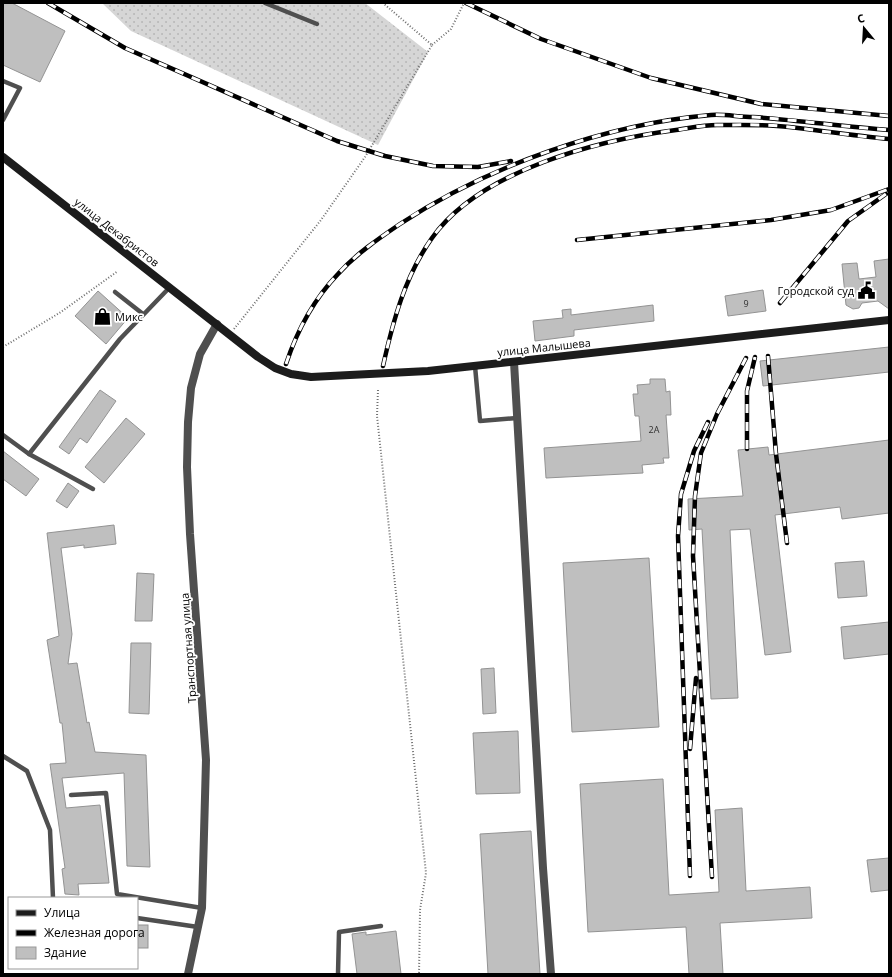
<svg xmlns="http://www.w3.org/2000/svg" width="892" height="977" viewBox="0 0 892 977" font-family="'Open Sans',sans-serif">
	<defs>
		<pattern id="grass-dots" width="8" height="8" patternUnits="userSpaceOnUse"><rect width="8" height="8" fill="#d6d6d6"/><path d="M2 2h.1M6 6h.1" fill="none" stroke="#b6b6b6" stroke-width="1.8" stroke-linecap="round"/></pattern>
	</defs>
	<rect width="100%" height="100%" fill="#fff"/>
	<path fill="url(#grass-dots)" d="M102,3H365L428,52L378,145L131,31Z"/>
	<g fill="#bfbfbf" stroke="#939393">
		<path d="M3,3H12L65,31L40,82L3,65Z"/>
		<path d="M889,259V309L878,301L862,303L859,308L853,309L846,305L842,264L857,263L859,279L876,277L874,261Z"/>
		<path d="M763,290L766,311L728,316L725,296Z"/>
		<path d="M98,291L128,318L106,344L75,316Z"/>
		<path d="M653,305L654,321L574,330V336L535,341L533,321L563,318L562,310L571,309V315Z"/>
		<path d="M889,347V372L763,386L760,361Z"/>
		<path d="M650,379H665L666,392L670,391L671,415H666L669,458H663L664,463L642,465L643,473L546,478L544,448L641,441L639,416H635L633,394H638L637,385L650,384Z"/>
		<path d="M100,390L116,401L87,443L80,438L69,454L59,447Z"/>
		<path d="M126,418L145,434L104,483L85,467Z"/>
		<path d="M889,440V513L842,519L840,507L775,515L791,652L765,655L750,529L730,530L738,698L711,699L702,529L689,530L688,499L743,496L738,450L768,447L769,455Z"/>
		<path d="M3,451L39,479L26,496L3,479Z"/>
		<path d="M68,483L79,491L67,508L56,501Z"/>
		<path d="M114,525L116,544L84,548V545L61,548L72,634L68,664L77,663L87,723L89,722L95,752L146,755L150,867L127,866L124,773L62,778L66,808L100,805L109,883L78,884L79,895L65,894L62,869L65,868L50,764L66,763L62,723H60L47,640L59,636L47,533Z"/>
		<path d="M649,558L659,727L572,732L563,563Z"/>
		<path d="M864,561L867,596L838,598L835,563Z"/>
		<path d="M137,573L154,574L152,621H135Z"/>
		<path d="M889,622V654L844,659L841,627Z"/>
		<path d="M131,643H151L149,714L129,713Z"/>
		<path d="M494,668L496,713L483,714L481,669Z"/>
		<path d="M518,731L520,793L476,794L473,733Z"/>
		<path d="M663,779L669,895L719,892L715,810L742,808L746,891L810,887L812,918L720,923L723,974H689L686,927L588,932L580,784Z"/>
		<path d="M531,831L540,974H488L480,834Z"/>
		<path d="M889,858V890L871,892L867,860Z"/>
		<rect x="137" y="925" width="11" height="23"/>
		<path d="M396,931L401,974H357L352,934L366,932V935Z"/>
	</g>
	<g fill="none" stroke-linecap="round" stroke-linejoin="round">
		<g stroke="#717171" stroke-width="2" stroke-dasharray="1 2" stroke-linecap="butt">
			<path d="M432,45L451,29L464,3"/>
			<path d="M234,329L321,220L365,157L432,45L383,3"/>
			<path d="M3,347L61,312L118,271"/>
			<path d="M378,390L377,416L426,873L420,910L419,974"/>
		</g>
		<g stroke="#4f4f4f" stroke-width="4.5">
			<path d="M265,3L317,24"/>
			<path d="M3,81L20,88L3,120"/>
			<path d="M115,292L143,314"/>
			<path d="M475,366L480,421L517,418"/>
			<path d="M3,435L29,454L120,339L170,287"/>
			<path d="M29,454L93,489"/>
			<path d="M3,756L27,771L50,830L53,898"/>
			<path d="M71,795L106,793L117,894L202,908"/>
			<path d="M137,918L198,927"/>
			<path d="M338,974L339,932L381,926"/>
		</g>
		<g stroke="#4f4f4f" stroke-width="8">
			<path d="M514,362L543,868L551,974"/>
			<path d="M188,974L202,908L206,760L190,534L187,467L188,422L191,388L200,354L217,324"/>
		</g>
		<path stroke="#1c1c1c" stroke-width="8" d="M3,157L258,357L275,368L291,374L311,377L428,371L889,320"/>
		<defs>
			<g id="rail">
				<path d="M48,3L125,48L337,141L385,156L433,166L478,167L511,161"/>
				<path d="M466,3L541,39L651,78L761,104L889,116"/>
				<path d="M577,240L771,220L831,210L889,189"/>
				<path d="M780,303L848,221L886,194"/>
				<path d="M768,356L776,454L787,543"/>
				<path d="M286,364C297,331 313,300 338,274C356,254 378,239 400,224C488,166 606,124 711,115C725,114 739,117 753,117C799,120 844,127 889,130"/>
				<path d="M383,366C393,321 405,276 432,238C480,170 599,140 676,130C690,128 704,125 717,125C741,125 766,124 789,127C823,131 856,136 889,139"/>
				<path d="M747,449V391L755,357"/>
				<path d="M690,749L696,678"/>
				<path d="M690,876L678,536L681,494L694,451L708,422"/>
				<path d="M712,877L693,556L695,496L701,453L717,414L746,358"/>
			</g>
		</defs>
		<use href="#rail" stroke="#000" stroke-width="4.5"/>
		<use href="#rail" stroke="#fff" stroke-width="3" stroke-dasharray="9" stroke-linecap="butt"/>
	</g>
	<defs>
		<symbol id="civic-bare" viewBox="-9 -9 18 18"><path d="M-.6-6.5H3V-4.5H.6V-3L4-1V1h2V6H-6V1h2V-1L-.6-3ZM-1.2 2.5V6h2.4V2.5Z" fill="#000" stroke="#fff" stroke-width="2.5" paint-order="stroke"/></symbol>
		<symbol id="shop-bare" viewBox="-9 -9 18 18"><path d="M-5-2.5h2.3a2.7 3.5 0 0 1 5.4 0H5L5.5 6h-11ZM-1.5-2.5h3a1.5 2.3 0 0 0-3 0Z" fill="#000" stroke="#fff" stroke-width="2.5" paint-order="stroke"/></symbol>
	</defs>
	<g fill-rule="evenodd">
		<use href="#civic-bare" x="854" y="278" width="25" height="25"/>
		<use href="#shop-bare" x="90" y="304" width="25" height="25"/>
	</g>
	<g text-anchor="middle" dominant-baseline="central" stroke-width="3.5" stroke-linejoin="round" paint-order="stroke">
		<g font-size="9" fill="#303030">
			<text x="746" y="303">9</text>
			<text x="654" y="429">2А</text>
		</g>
		<g font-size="11" fill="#000" stroke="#fff">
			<text transform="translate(117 232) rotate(38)">улица Декабристов</text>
			<text transform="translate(544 347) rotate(-6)">улица Малышева</text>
			<text transform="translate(188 648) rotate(-94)">Транспортная улица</text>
		</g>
		<g font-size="11" fill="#000" stroke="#fff" text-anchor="end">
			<text x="854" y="290">Городской суд</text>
			<text x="115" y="316" text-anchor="start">Микс</text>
		</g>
	</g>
	<rect width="892" height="977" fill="none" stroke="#000000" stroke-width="8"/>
	<rect x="8" y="897" width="130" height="72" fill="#ffffff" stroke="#999999"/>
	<rect x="16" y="910" width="20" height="6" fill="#1c1c1c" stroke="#999999"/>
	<text x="44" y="917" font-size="12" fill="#000000">Улица</text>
	<rect x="16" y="930" width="20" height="6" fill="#000000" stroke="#999999"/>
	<text x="44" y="937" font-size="12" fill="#000000">Железная дорога</text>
	<rect x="16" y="947" width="20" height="12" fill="#bfbfbf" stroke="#999999"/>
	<text x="44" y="957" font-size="12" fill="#000000">Здание</text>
	<g transform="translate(864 28) rotate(342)" stroke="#ffffff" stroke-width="3" paint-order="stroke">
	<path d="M0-3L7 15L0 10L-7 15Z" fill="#000000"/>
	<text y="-6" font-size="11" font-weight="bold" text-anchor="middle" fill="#000000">С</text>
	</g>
</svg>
